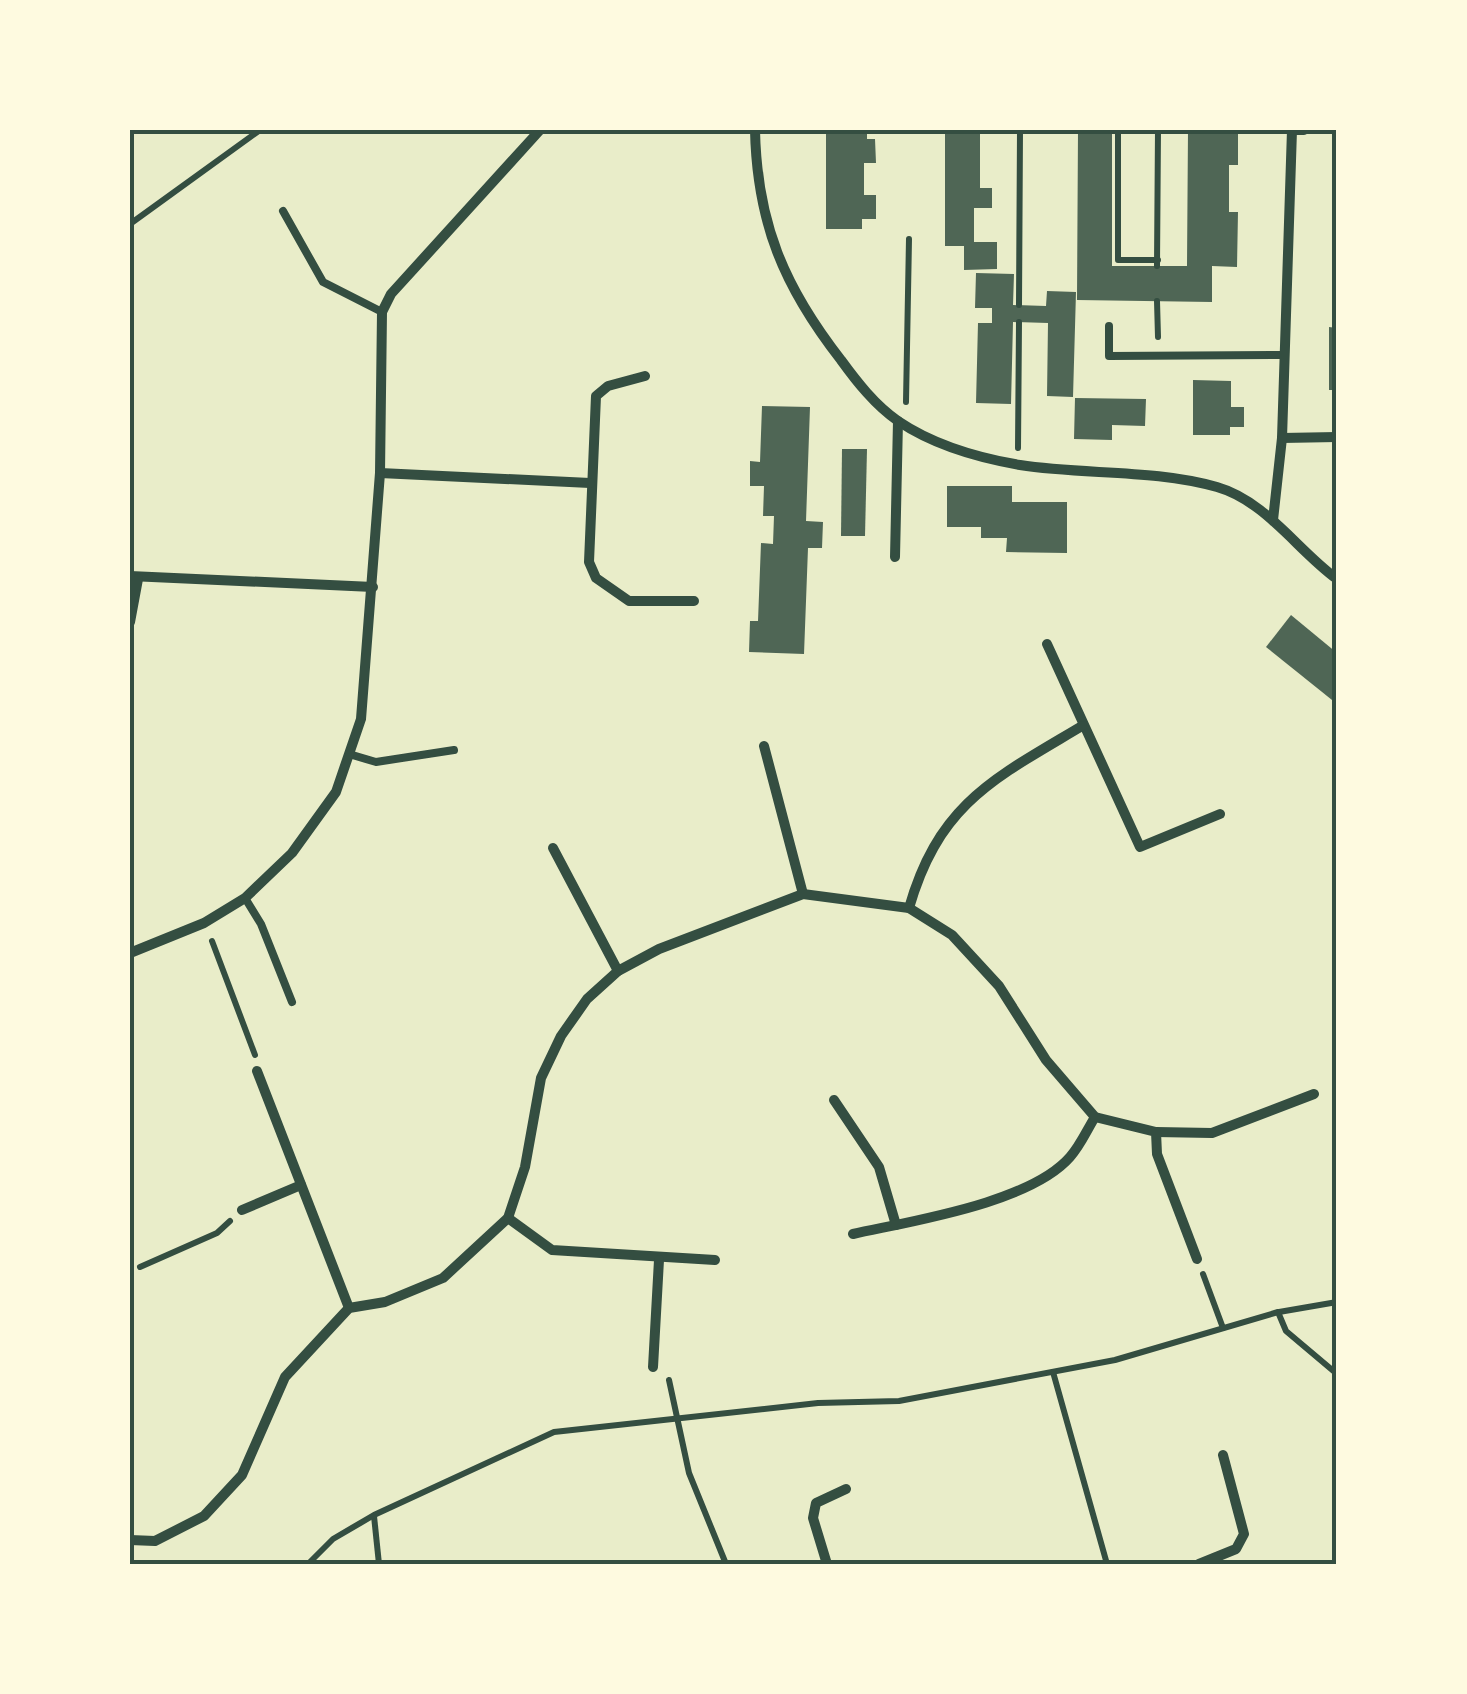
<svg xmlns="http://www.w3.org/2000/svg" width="1467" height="1694" viewBox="0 0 1467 1694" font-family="Montserrat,sans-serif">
	<rect width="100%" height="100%" fill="#e9edc9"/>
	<g fill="#4f6655">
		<path d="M826,130H867V139H875L876,163H864V195H876V219H862V229H826Z"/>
		<path d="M945,130H980V188H992V208H974V242H997V269L964,270V246H945Z"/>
		<path d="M1078,130H1112V266H1187L1188,130H1238V165H1229V212H1238L1237,267L1212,266V302L1077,300Z"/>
		<path d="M976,273L1014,274L1013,305L1046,306L1047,291L1076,292L1073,397L1047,396L1048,323L1013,322L1011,404L976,403L978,323H992V308H975Z"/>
		<path d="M1329,327L1337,328V390H1329Z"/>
		<path d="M1193,380L1231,381V407H1244V427H1230V435H1193Z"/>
		<path d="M1075,398L1146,399L1145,426L1112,425V440L1074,439Z"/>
		<path d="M762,406L810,407L806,521L823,522L822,548H808L804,654L749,652L750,621H758L761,543L773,544L774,516H763L764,486H750V461L760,462Z"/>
		<path d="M842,449H867L865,536H841Z"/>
		<path d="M947,486H1012V502H1067V553L1006,552L1007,538H981V527H947Z"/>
		<path d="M1291,615L1337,653V704L1266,647Z"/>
	</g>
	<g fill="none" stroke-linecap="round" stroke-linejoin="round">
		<g stroke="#344e41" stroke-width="6">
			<path d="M1118,130V260H1158"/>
			<path d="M130,224L260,130"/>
			<path d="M1157,266L1158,130"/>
			<path d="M1157,301L1158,337"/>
			<path d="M1019,305L1020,130"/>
			<path d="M906,402L909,239"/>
			<path d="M1018,448L1019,322"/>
			<path d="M212,941L255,1055"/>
			<path d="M140,1267L217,1233L230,1221"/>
			<path d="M1203,1274L1223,1328"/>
			<path d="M1279,1312L1337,1302"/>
			<path d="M1053,1372L1107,1564"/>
			<path d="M669,1380L689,1473L726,1564"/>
			<path d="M374,1516L379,1564"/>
			<path d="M308,1564L333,1539L374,1515L554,1432L818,1403L899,1401L1115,1360L1278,1312L1286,1331L1337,1374"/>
		</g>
		<g stroke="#344e41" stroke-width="8">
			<path d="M283,211L323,282L382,312"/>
			<path d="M1109,326V356L1282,355"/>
			<path d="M349,754L376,762L454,750"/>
			<path d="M245,898L261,924L292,1002"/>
		</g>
		<g stroke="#344e41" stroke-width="10">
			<path d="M755,130C757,223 784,287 841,360C857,382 875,405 898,421C932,444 979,458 1020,465C1084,475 1154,469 1217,487C1266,501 1298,551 1337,579"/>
			<path d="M645,376L608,386L596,396L589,562L596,578L629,601H694"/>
			<path d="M1282,438L1337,437"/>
			<path d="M380,473L590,483"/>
			<path d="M1273,520L1282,438L1292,130H1304"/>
			<path d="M895,557L898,421"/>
			<path d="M130,576L373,587"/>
			<path d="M130,622L138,579"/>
			<path d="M1047,644L1140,847L1220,814"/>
			<path d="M764,746L803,894"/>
			<path d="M553,848L618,971"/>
			<path d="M909,908C939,803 995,778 1082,726"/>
			<path d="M130,953L204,923L245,898L292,853L336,792L361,719L380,473L382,312L391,294L540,130"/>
			<path d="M257,1071L349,1308"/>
			<path d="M834,1100L879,1167L896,1225"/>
			<path d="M1156,1132L1212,1133L1314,1094"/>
			<path d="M242,1210L301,1185"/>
			<path d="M508,1218L552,1250L715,1260"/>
			<path d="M853,1234C911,1221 1030,1203 1070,1157C1080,1146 1087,1130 1095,1117"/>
			<path d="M653,1367L659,1260"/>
			<path d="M130,1540L155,1541L204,1516L242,1475L285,1377L349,1308L385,1302L443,1278L508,1218L525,1167L541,1078L561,1036L587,999L618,971L659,949L803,894L909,908L952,935L999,986L1046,1060L1095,1117L1156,1132L1157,1154L1197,1259"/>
			<path d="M827,1564L813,1518L816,1503L846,1489"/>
			<path d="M1199,1564L1236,1549L1244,1534L1223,1455"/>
		</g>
	</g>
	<rect width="1467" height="1694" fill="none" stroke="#fefae0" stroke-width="265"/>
	<rect x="132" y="132" width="1202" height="1430" fill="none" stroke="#344e41" stroke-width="4"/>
</svg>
